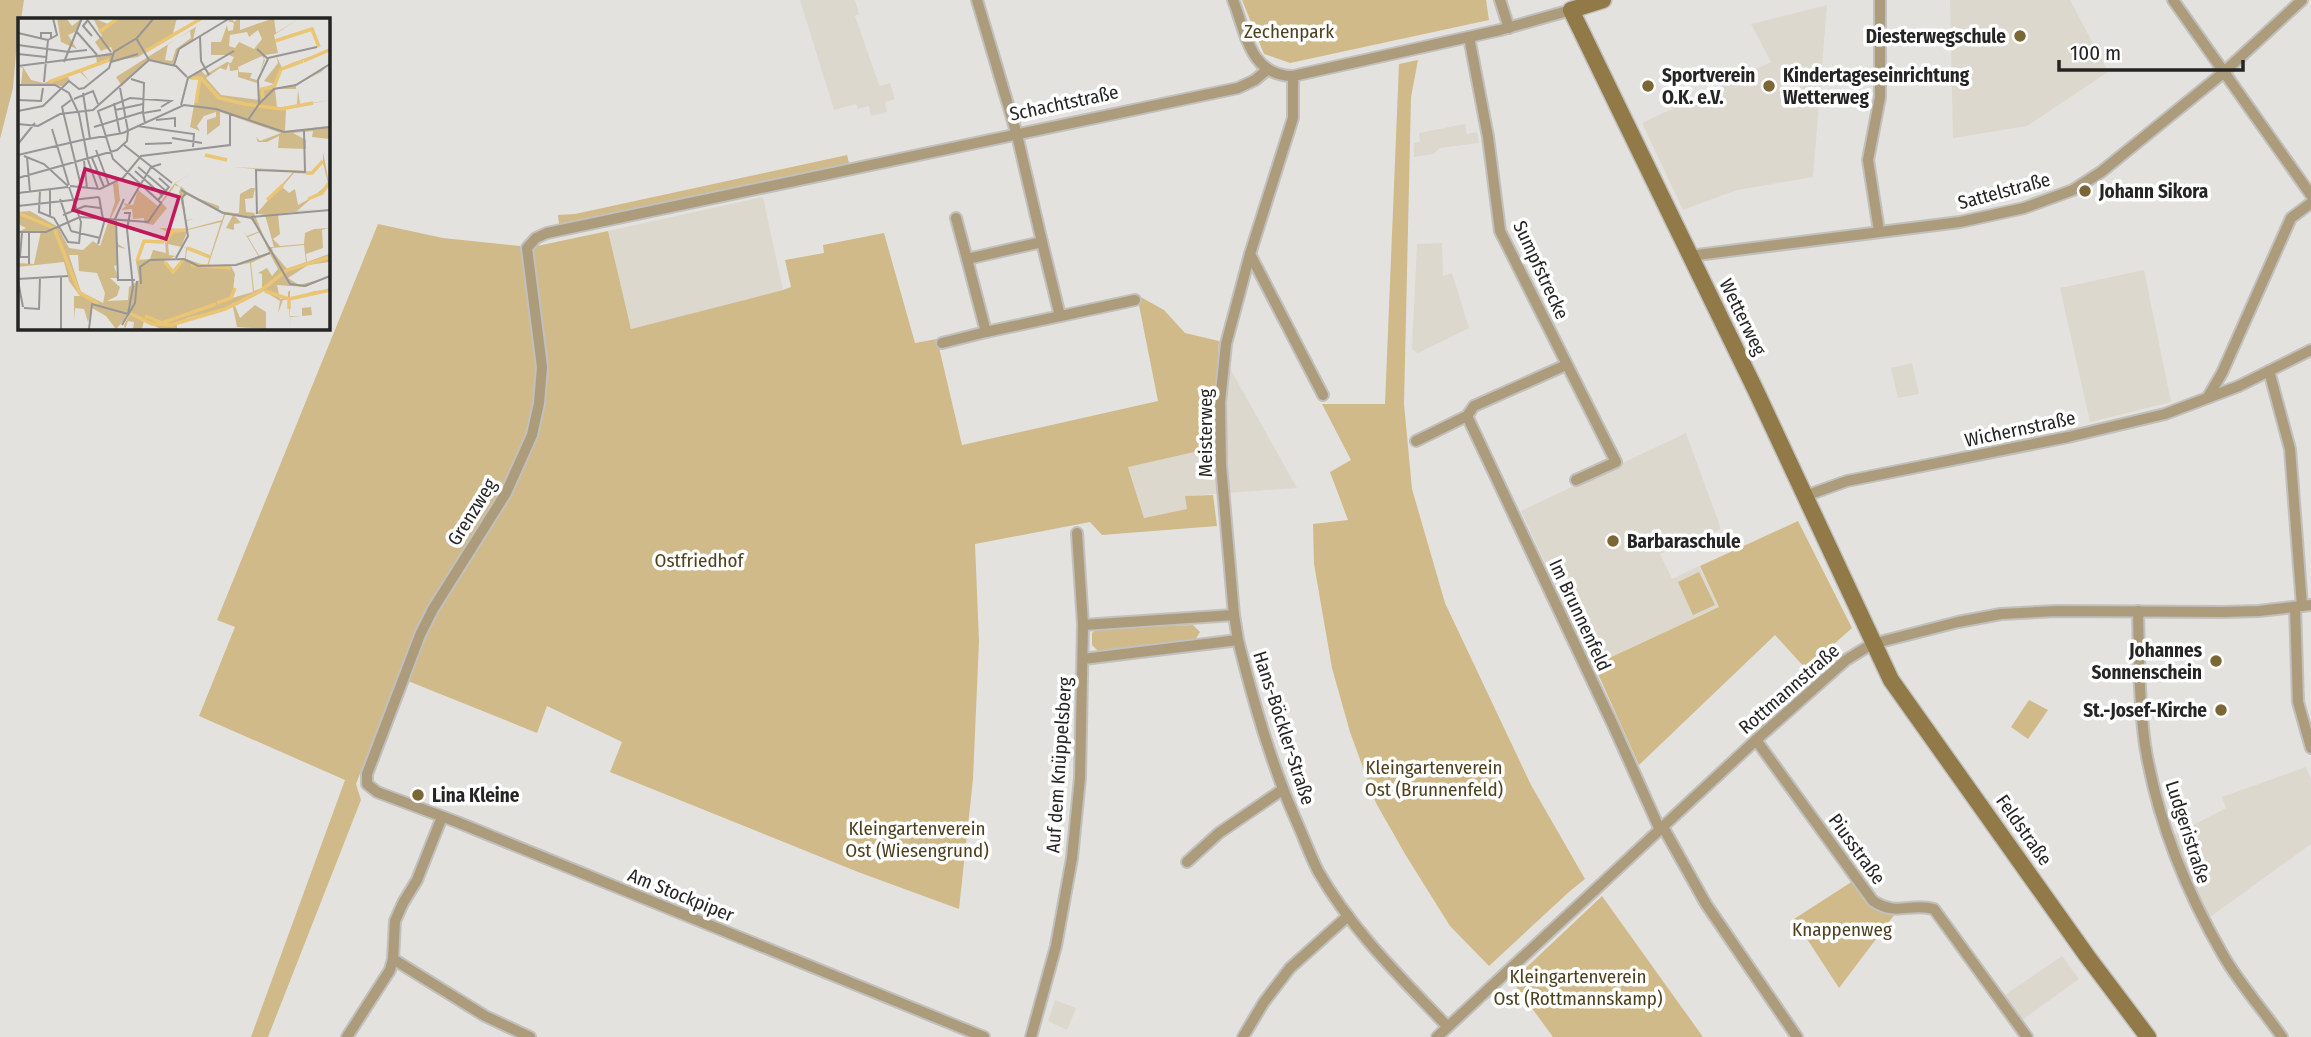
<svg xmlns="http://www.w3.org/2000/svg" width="2311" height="1037" viewBox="0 0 2311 1037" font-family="'Fira Sans Condensed',sans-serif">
	<rect width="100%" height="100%" fill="#e3e2df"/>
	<g fill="#dcd8ce">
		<path d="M800,0H855L859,14L855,16L878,82L880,86L890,83L895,99L885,102L887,112L871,116L869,106L858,109L856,104L834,110Z"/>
		<path d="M1950,0H2070L2108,72L2027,126L1953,138Z"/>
		<path d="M1827,5L1813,177L1737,190L1683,210L1642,123L1771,62L1751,24Z"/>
		<path d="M1465,124L1467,134L1477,132L1479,143L1440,148L1433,154L1414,157V143L1420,142L1419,133Z"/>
		<path d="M763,197L783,290L631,329L608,231Z"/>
		<path d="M1442,243L1443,276L1452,273L1469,328L1418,353L1412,349L1417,244Z"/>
		<path d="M2144,270L2171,402L2090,422L2060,288Z"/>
		<path d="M1912,363L1919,394L1898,398L1891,368Z"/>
		<path d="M1228,365L1297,488L1186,496L1187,509L1144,518L1128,466L1208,448H1225Z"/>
		<path d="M1686,433L1721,529L1660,554L1672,579L1699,566L1719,607L1593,665L1521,511Z"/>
		<path d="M2306,767L2311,779V844L2210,917L2190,879L2174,835L2226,808L2222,797Z"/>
		<path d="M2062,956L2079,979L2022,1020L2005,995Z"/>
		<path d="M1055,1000L1076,1008L1067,1030L1048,1021Z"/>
	</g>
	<g fill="#d1ba89">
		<path d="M0,0H24L21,19H19L13,88L0,139Z"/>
		<path d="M1242,0H1486L1489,20L1290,63L1264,54Z"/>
		<path d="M1418,60L1411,97L1404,404L1412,489L1445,603L1531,785L1585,879L1570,891L1489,966L1450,926L1405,854L1376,803L1350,732L1332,668L1314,564L1313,524L1348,520L1330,472L1351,460L1322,404H1385L1399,64Z"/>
		<path d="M847,155L849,163L559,224L558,215L575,214Z"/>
		<path d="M378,224L443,238L520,246C527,298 543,352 534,404C522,472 475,525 443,584C408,648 382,716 356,784L361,800L268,1037H251L345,780L199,716L235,627L217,620Z"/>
		<path d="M608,231L631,329L783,290L791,287L785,260L824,253L823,245L884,233L915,343L937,339L962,445L1158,401L1137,295L1164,310L1185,333L1219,341L1212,448L1128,467L1144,518L1187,509L1185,496L1213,495L1217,526L1102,535L1090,522L975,544L979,641L973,779L959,909L858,872L610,772L622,742L547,706L537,733L408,681C417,658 425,634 437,612C479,533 537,479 546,385C551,340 532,297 532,252L537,246Z"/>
		<path d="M1798,521L1852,628L1806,669L1775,635L1639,765L1594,665L1719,607L1700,566Z"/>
		<path d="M1699,572L1715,605L1693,615L1678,582Z"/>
		<path d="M1193,625L1200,632L1195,640L1103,651H1098L1092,645V633L1097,629Z"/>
		<path d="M2029,700L2048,710L2028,739L2011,727Z"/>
		<path d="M1853,881L1881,910L1895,914L1839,988L1794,919Z"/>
		<path d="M1602,896L1703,1037H1553L1512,981Z"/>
	</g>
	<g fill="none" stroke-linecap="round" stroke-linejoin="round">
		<defs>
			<g id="street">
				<path d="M977,0L1017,135L1042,242L967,259L986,332L1135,300"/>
				<path d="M1233,0C1246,33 1250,76 1293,76L1500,30L1571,10"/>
				<path d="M1500,0L1509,28"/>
				<path d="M2173,0L2311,195"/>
				<path d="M1469,37L1488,137L1500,231L1616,462L1576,480"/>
				<path d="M956,218L967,259"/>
				<path d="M1879,231L1868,160L1880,97V0"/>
				<path d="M1042,242L1060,316"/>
				<path d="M1250,254L1323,395"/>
				<path d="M1689,256L1960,222L2024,208L2073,190L2101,172L2223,73L2302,0"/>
				<path d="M942,343L986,332"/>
				<path d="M2269,371L2290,449L2302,606"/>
				<path d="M2208,397L2222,373L2291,218L2311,203"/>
				<path d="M1467,416L1613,725L1660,830"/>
				<path d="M1416,441L1467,416L1474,406L1566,365"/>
				<path d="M1805,496L1847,481L2068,437L2165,414L2239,386L2311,350"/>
				<path d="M2295,607L2298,702L2311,748"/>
				<path d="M2138,611C2139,655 2139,701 2145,745C2157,820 2185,889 2223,955C2239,983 2263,1010 2282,1037"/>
				<path d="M1234,615L1221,465L1220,402L1226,344L1250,254L1293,118V76"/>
				<path d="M1083,625L1234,615L1238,640L1083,659"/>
				<path d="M1238,640C1254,704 1272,767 1299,827C1305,841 1311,857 1318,871C1351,929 1401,978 1447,1026"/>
				<path d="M1756,740L1873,901C1898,917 1910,902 1934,909L2027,1037"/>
				<path d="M1663,827L1706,904L1797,1037"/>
				<path d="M1187,862L1219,833L1282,790"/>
				<path d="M393,959L485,1016L530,1037"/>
				<path d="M347,1037L390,970L393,959L395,921L403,903L417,880L442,817"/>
				<path d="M984,1037L457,822L377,792L367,784V774L420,635L433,609L506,493L532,435L539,403L542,367L527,248L536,238L547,233L1238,88L1255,80L1267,70"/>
				<path d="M1031,1037L1056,946L1072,858L1080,778L1083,625L1077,533"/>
				<path d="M1243,1037L1264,1002L1290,968L1348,916"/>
				<path d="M1437,1037L1756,740L1846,660L1872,644L1958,622L2001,614L2057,611L2223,612L2259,611L2311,605"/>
			</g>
			<path id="secondary" d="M1603,0L1571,10L1756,391L1891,680L2087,956L2148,1037"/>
		</defs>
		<use href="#street" stroke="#c1c0bd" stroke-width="14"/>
		<use href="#secondary" stroke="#c1c0bd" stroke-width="19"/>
		<use href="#street" stroke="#ac9c7c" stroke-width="10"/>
		<use href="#secondary" stroke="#917a48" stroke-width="16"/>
	</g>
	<g fill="#7b6635" stroke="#fff" stroke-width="2.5">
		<circle cx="2020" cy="36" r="7"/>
		<circle cx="1648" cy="86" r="7"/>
		<circle cx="1769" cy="86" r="7"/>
		<circle cx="2085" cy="191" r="7"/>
		<circle cx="1613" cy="541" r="7"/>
		<circle cx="2216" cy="661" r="7"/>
		<circle cx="2221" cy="710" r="7"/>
		<circle cx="418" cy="795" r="7"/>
	</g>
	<g text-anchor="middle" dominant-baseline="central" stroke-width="7" stroke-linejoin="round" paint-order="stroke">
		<g font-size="19" fill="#4f401d" stroke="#fff">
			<text x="1289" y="31">Zechenpark</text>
			<text x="699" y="560">Ostfriedhof</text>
			<text x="1434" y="767">Kleingartenverein<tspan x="1434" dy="22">Ost (Brunnenfeld)</tspan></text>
			<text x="917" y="828">Kleingartenverein<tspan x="917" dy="22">Ost (Wiesengrund)</tspan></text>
			<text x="1842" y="929">Knappenweg</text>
			<text x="1578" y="976">Kleingartenverein<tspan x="1578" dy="22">Ost (Rottmannskamp)</tspan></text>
		</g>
		<g font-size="19" font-weight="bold" fill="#252524" stroke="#fff" text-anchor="start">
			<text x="2006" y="36" text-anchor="end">Diesterwegschule</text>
			<text x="1662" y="75">Sportverein<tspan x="1662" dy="22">O.K. e.V.</tspan></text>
			<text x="1783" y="75">Kindertageseinrichtung<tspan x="1783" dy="22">Wetterweg</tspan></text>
			<text x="2099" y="191">Johann Sikora</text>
			<text x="1627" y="541">Barbaraschule</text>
			<text x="2202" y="650" text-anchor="end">Johannes<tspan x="2202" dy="22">Sonnenschein</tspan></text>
			<text x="2207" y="710" text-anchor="end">St.-Josef-Kirche</text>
			<text x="432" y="795">Lina Kleine</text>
		</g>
		<g font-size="19" fill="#252524" stroke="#fff">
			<text transform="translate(1064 103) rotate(-12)">Schachtstraße</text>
			<text transform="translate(2004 191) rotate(-15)">Sattelstraße</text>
			<text transform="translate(1541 270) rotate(65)">Sumpfstrecke</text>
			<text transform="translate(1743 317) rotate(64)">Wetterweg</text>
			<text transform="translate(2020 429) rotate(-12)">Wichernstraße</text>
			<text transform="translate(1205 433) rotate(-90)">Meisterweg</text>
			<text transform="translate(472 512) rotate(-58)">Grenzweg</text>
			<text transform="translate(1580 615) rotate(65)">Im Brunnenfeld</text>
			<text transform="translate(1789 689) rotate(-41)">Rottmannstraße</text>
			<text transform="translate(1284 728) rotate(72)">Hans-Böckler-Straße</text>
			<text transform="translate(1059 765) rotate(-86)">Auf dem Knüppelsberg</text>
			<text transform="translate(2024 830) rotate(55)">Feldstraße</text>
			<text transform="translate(2188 832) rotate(72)">Ludgeristraße</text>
			<text transform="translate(1857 849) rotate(54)">Piusstraße</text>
			<text transform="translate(681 895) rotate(22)">Am Stockpiper</text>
		</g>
	</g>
	<g transform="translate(18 18)">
		<rect width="312" height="312" fill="#e3e2df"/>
		<path d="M39,0H48L54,8L64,0L57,14L50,17L59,31L43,24ZM75,0L90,6L98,0H159L155,15L186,0L120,39L82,45L64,54L72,64L61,53L49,58L52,62L44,68L3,66L5,50L1,49H5L13,62L26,65L79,45L78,38L95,34L93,29L83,33L77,24L84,18ZM192,0L178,9L175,22L160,32L155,46L130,42L104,68L98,59ZM172,13L173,20L158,31L154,43L147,42L150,26ZM213,0L216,4L222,0V12L256,0L258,15L282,0L256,17L260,35L247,37L239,65L220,59V52L212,53L211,45L208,52L202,50L188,60L203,77L241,82L242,71L256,66L246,63L260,45L258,37L264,50L274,45L311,32L264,51L257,70L276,67L311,47L303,54L278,67V71H257L259,90L279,87L280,72L282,87L311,82L268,91L267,113L311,108V121L294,119L295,113L275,115L288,122V131L260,130L261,118L249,124H240L238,119L242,123L263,115L202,94V107L189,117V102L198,99V94L186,98L179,108L182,113L172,109L181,61H170L183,52L187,57L209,44L213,45L216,39L211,37H193V24H203L209,7L210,13L215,12L216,5L210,3ZM240,12L244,21L236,31L221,24L217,30L211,28L212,17L229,14L231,19ZM244,38L247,42L239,62L232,60L234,55L221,54L220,49ZM305,134L311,165L279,193L299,191L260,196L262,216L255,221L262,228L286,226L287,215L296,211L311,210L304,212L305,230L288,236L289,244L311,236V228V244L290,247L270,260L281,267L311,259L287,269L259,267L262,281L270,280V274L272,272V281L297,273L311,272L271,282L272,298H284V290L293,289L294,297L272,299L273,311L270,282H265L260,295L262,283L246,273L217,288L222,300L237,287L248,294V311L219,309L215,289L169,300L159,306V311H143L126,303L124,311H115L116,304L110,303L107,311L106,307L112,296L98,311L88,298L74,290L70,304L66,291L57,290L56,303V278H62L51,263L46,244L0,249V245L16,246L23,213L0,214L8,210L2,207L0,194L12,193L40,209L51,230L65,232L75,223L82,228L97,184L95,166L100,164L102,182L92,202H97L100,226L108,231L100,229V247L96,248L100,260H92L102,269L99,278L89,283L110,282L111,269L121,262L118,243L127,222L146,223L150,214L141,210L169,211L161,174L163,168L171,177L201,188V193L216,195H221L222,176L233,170H237L235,180L227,181L228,194L239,195L275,154L214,149L288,153L289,135L288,154L294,155L305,143ZM305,145L310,165L304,174L280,187L277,171L271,175L264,169L276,155L294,156ZM169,177L206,196L204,202L170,211L168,203L176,201L168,202L165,179ZM236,195L247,197L256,229H250ZM207,197H215L208,210L216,212V206L223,205L216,197L232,200L242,213L229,218L226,214L241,239L220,247L190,248ZM203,204L189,248L168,241L169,230L182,233L173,230L163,229L170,212ZM242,214L251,234L242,239L230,219ZM127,223L147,224L148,235L135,232L132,241L119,242ZM150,226L168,230L167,241L156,253L146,243L158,238L151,237ZM286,227L288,244L269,251L255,234L254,230ZM252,236L260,251L254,258L249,250L240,255L244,256V270L236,273L233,245ZM51,237H60L61,253L79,255L87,275L85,285L63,274ZM232,245L235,274L214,280L217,256L213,248ZM174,155L157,165L162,169L156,167V169L144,185L149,190L135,207L126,205V200L115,201L114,191L103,192L108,188L105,185L115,187L120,172L140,188L156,166Z" fill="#d1ba89" fill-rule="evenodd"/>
		<path fill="none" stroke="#eac574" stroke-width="3.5" d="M81,14L100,0M257,23L294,11L301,29M128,33L184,0M286,43L311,32M173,60H183L201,80L227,86L263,91L295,85M31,64L91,42M245,81L244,71L256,69L263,51L285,43M178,85L182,61M187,137L209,142M288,155H294L305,143M290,181L304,175L311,165M249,182L265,167M0,195L36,210L61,274L80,286M147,224L155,213L168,212M169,230L192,239M119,243L126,223L146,224M147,244L155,254L165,242M173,247L213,250M247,273L271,281V291M271,281L312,272M199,285L213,280L217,270M109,294L134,306L153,307L207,291L241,274L269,252L312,239M127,298L144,305L198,286"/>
		<path fill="none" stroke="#979694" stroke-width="2" d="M68,0L93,34M70,2L65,8L74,18M58,13L79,37M0,15L30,22M182,19L183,43L191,57M23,20V15H33V21M118,20L131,42M30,22L39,17L35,0M0,27L51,34L69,32M0,36L28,39M250,40L299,29M131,42L158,48L169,59M46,44L64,0M93,44L120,36M156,47L161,31L212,0M0,48L95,36M26,64L30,22M0,67H37L51,75L61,96L70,142M102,70L110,113M65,75L72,121M56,81L75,73L80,86M0,82L23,83L25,70M53,82L44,89L63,168M96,85L102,116M163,87L170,60L216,33M240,87L256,71L278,67L312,46M97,92L125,86M0,93L25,88L51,63L61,71L66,70L91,50L96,34L119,20L136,0M138,102L157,100V109M230,102L241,86L240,62L250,41L239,31M127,105L125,95L143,92M0,106L20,108L42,96L75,92L131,42M119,108L176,116L175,129M76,109L125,94L126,65L113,61M34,111L51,167M154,120L184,125M64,122L105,115L166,87L198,91L266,114L312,109M0,126L17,105M127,126L154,125M106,127L154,165M78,132L91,167M0,137L64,122M6,138L26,146L50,168M9,139L12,174M74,140L86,169M70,142L80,171M66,143L69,170M120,149L148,173M117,153L144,177M0,160L99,132L109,123L110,113M52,168L82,171L105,160L123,138L212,127V96M51,169L63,204L61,226M32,171V199M22,172L21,194L36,200L50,224L60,225M163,172L205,195L234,200L272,266L287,268L312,258M0,175L50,169M81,179L85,201M42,181L53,213M140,182L151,169L141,160M111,186L133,149L143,146M0,188L81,179M239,196L238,152L287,154L286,113M45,197L67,188L82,190M62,199L130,204L143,185L95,141L80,93L112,80L153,83L143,89M233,199L312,192M97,201L106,181M98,202L100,262H117M11,213V246M53,213L82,220M0,214H28L62,199M4,214L2,239H11M80,226L87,201M158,240L170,218L164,180L168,175M43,258V311M0,261L50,258M0,263L5,289M123,266L122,249L132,242L166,241L180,248L218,247L252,235M6,290L21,291L22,259M104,307L117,285L119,263M71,311L74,286L110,296L115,269L109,211L112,195H106"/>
		<path fill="#c2185b" fill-opacity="0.15" stroke="#c2185b" stroke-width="3.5" d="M67,151L161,179L148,221L55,192Z"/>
		<rect width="312" height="312" fill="none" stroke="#252524" stroke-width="3.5"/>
	</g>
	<path d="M2059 60v10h184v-10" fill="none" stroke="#252524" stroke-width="3.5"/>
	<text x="2070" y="60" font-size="21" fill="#252524" stroke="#ffffff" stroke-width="5" paint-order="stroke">100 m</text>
</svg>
